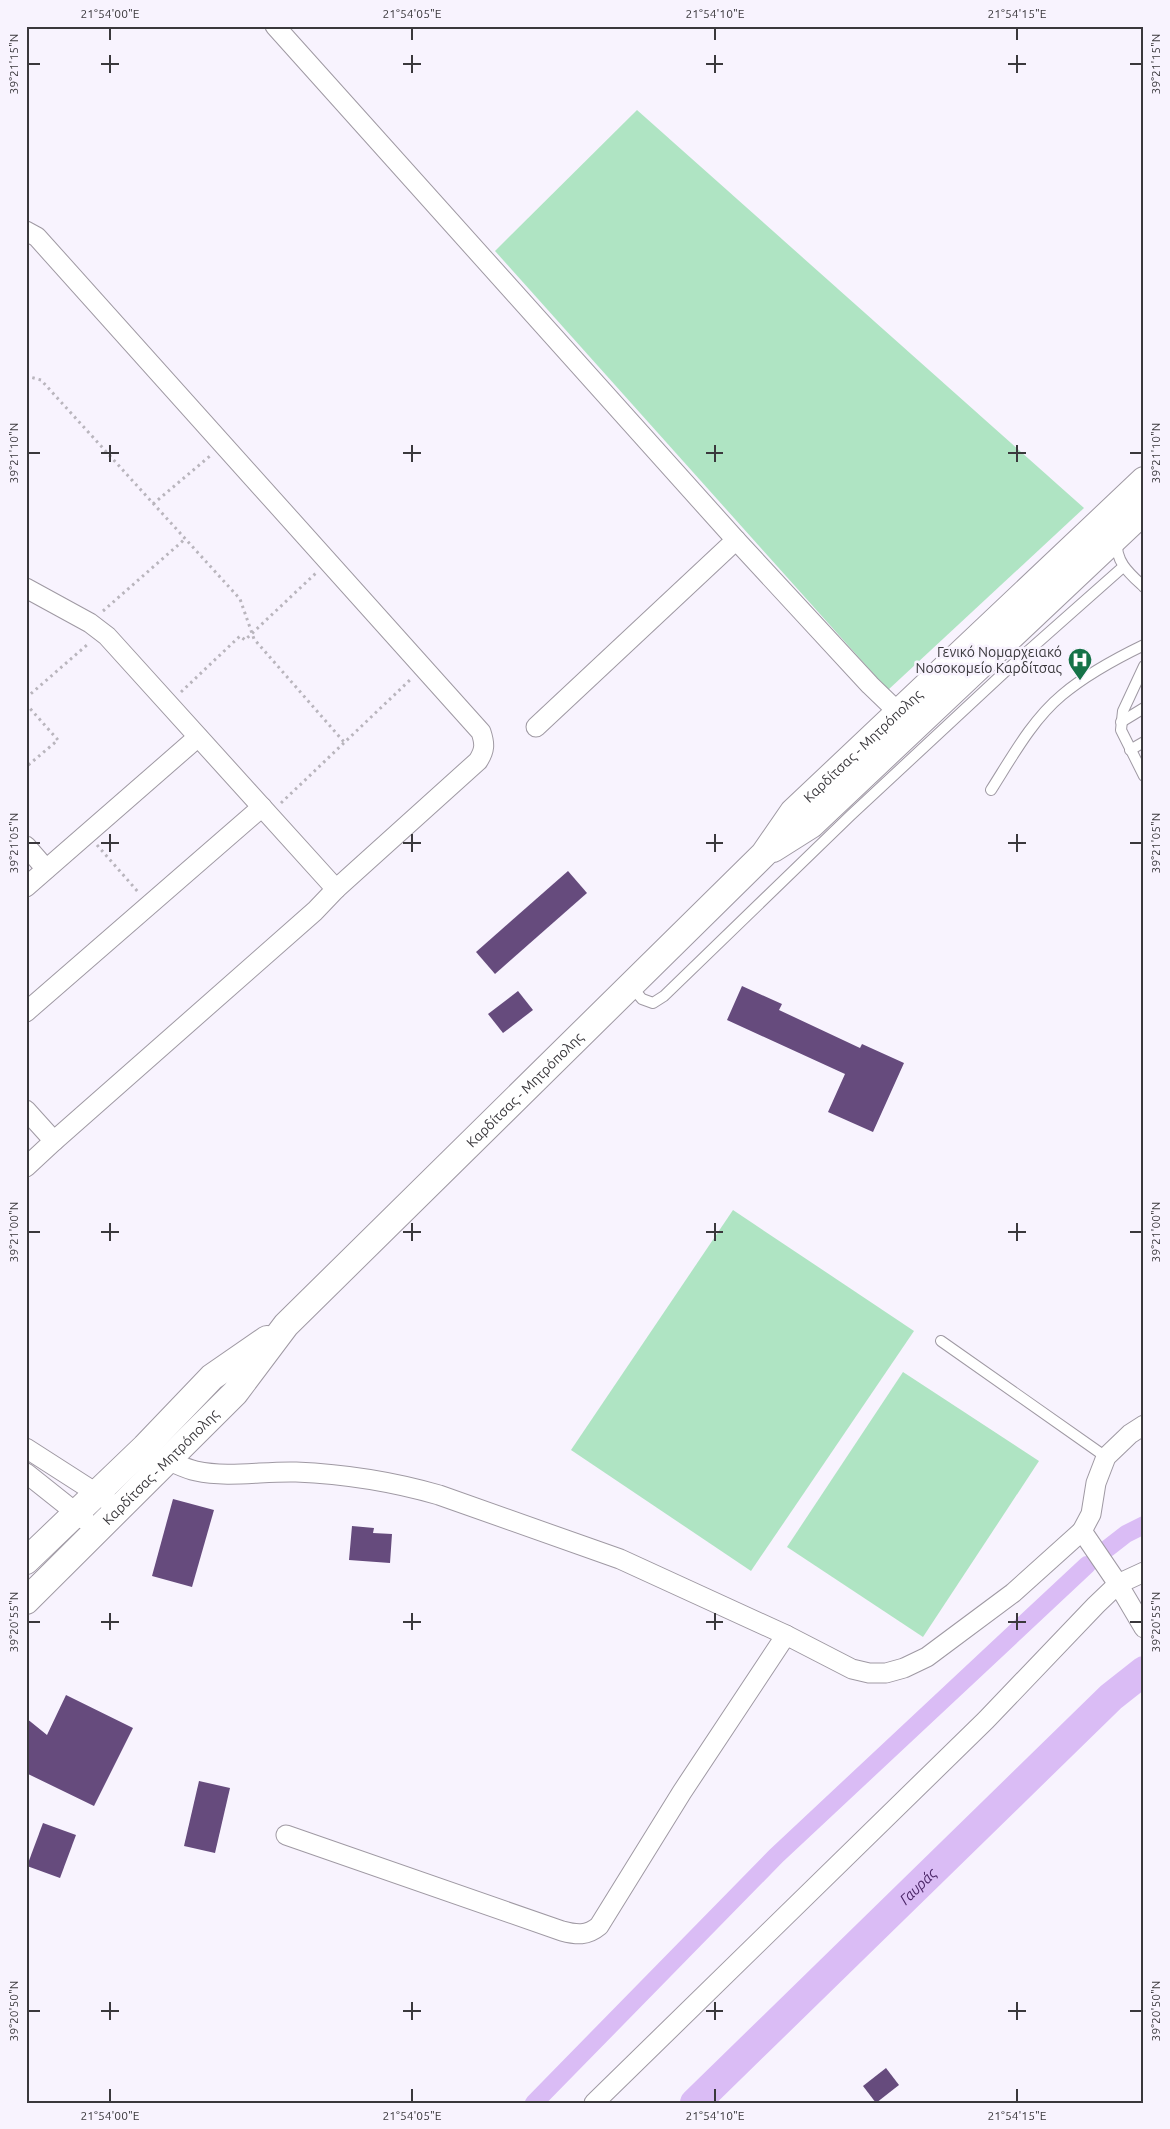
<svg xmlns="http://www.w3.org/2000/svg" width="1170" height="2129" viewBox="0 0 1170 2129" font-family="Ubuntu,sans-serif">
	<rect width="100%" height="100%" fill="#f8f3fe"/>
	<g fill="#afe4c3">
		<path d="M637,110L1084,508L888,690L495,251Z"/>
		<path d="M733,1210L914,1331L751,1571L571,1450Z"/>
		<path d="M903,1372L1039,1461L923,1637L787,1547Z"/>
	</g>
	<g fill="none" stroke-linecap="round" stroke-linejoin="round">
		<g stroke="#dabcf5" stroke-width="18">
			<path d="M1108,1548L1126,1534L1144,1525"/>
			<path d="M534,2103L776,1856L1087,1565"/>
		</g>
		<path stroke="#dabcf5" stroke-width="30" id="s1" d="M695,2103L1111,1697L1144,1671"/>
	</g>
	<g fill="#664b7d">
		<path d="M568,871L587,893L495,974L476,952Z"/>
		<path d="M742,986L782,1004L779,1010L860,1048L862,1044L904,1063L873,1132L828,1112L845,1074L727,1020Z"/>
		<path d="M518,991L533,1010L503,1033L488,1014Z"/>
		<path d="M173,1499L214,1510L192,1587L152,1576Z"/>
		<path d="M352,1526L374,1528L373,1533L392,1534L390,1563L349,1560Z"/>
		<path d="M66,1695L133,1728L94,1806L26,1773V1718L47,1735Z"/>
		<path d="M199,1781L230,1788L215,1853L184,1846Z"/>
		<path d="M43,1823L76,1835L60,1878L27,1866Z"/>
		<path d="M886,2068L899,2085L876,2103L863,2086Z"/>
	</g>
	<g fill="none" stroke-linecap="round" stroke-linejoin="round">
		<defs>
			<g id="service">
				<path d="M1117,541C1115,562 1130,574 1144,587"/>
				<path d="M1144,666L1123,711L1121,730L1144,776"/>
				<path d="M1121,722L1144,708"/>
				<path d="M1130,750L1144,742"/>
				<path d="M991,790C1012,757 1032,720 1062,695C1087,674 1115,659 1144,645"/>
				<path d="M631,986L642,999L653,1003L664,996L851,815L1009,668L1123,567"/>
				<path d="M941,1341L1106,1457"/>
			</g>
			<g id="minor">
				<path d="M275,26L736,540L870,685L898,712"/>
				<path d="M26,231L37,237L481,732C485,744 485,750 478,761L336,889"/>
				<path d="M26,588L90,623L107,636L336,889L315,911L54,1141L26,1110"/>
				<path d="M536,727L736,540"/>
				<path d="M26,846L46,869"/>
				<path d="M26,887L198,737"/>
				<path d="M26,1012L262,807"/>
				<path d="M26,1167L54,1141"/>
				<path d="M1144,1425L1130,1434L1106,1457L1096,1483L1091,1514L1082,1531L1118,1584L1144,1628"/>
				<path d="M26,1448L107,1500"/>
				<path d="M167,1460C177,1464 186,1469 196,1471C228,1478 263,1471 296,1472C343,1474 394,1482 439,1495L620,1559L786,1635L852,1669L869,1673H886L904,1668L927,1657L1013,1593L1082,1531"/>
				<path d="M26,1473L85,1520"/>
				<path d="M286,1835L562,1931C577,1935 587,1936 599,1926L682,1792L786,1635"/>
				<path d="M594,2103L986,1720L1096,1605L1118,1584L1144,1572"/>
			</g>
			<g id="secondary">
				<path d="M773,849L811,825L1144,511"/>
				<path d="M26,1561L145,1447L212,1377L267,1339"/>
				<path id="s2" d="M26,1601L235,1393L286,1325L764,854L793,812L1144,480"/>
			</g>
		</defs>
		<use href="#service" stroke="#9f99a3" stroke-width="12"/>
		<use href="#minor" stroke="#9f99a3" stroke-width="21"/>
		<use href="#secondary" stroke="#9f99a3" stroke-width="28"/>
		<g stroke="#b9b5bd" stroke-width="3" stroke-dasharray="2.5 4" stroke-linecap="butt">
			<path d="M26,376L41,380L240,599L254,639L344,742"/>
			<path d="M153,504L210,456"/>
			<path d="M103,611L185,539"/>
			<path d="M181,692L240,636L245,640L316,573"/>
			<path d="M26,698L88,644"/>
			<path d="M26,704L58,740L26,767"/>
			<path d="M281,803L412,678"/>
			<path d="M97,845L139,893"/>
		</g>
		<use href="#service" stroke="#fff" stroke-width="10"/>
		<use href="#minor" stroke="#fff" stroke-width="19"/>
		<use href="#secondary" stroke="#fff" stroke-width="26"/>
	</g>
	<path fill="none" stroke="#3a383c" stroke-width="2" d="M110,28V40M412,28V40M715,28V40M1017,28V40M110,55V73M412,55V73M715,55V73M1017,55V73M28,64H40M101,64H119M403,64H421M706,64H723M1008,64H1026M1130,64H1142M110,445V462M412,445V462M715,445V462M1017,445V462M28,453H40M101,453H119M403,453H421M706,453H723M1008,453H1026M1130,453H1142M110,834V852M412,834V852M715,834V852M1017,834V852M28,843H40M101,843H119M403,843H421M706,843H723M1008,843H1026M1130,843H1142M110,1223V1241M412,1223V1241M715,1223V1241M1017,1223V1241M28,1232H40M101,1232H119M403,1232H421M706,1232H723M1008,1232H1026M1130,1232H1142M110,1613V1630M412,1613V1630M715,1613V1630M1017,1613V1630M28,1622H40M101,1622H119M403,1622H421M706,1622H723M1008,1622H1026M1130,1622H1142M110,2002V2020M412,2002V2020M715,2002V2020M1017,2002V2020M28,2011H40M101,2011H119M403,2011H421M706,2011H723M1008,2011H1026M1130,2011H1142M110,2089V2102M412,2089V2102M715,2089V2102M1017,2089V2102"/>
	<defs>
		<symbol id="hospital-pin" viewBox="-11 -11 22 30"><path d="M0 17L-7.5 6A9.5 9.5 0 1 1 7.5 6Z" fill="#167348" stroke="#f8f3fe"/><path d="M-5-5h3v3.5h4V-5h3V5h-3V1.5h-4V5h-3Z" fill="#fff"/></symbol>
	</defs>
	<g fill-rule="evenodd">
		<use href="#hospital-pin" x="1066" y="646" width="28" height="38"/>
	</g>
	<g text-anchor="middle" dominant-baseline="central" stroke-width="5" stroke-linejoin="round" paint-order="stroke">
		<g font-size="14" fill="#3a383c" stroke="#f8f3fe" text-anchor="end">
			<text x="1062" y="652">Γενικό Νομαρχειακό<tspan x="1062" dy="16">Νοσοκομείο Καρδίτσας</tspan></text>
		</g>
		<g font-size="14" fill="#3a383c" stroke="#f8f3fe">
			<text stroke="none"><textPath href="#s2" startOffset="1198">Καρδίτσας - Μητρόπολης</textPath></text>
			<text stroke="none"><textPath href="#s2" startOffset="715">Καρδίτσας - Μητρόπολης</textPath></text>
			<text stroke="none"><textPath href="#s2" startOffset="190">Καρδίτσας - Μητρόπολης</textPath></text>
		</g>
		<g font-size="15" font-style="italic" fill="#4d2769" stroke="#f8f3fe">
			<text stroke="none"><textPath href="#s1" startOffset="311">Γαυράς</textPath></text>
		</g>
	</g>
	<rect width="1170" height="2129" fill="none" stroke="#f8f3fe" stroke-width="55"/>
	<rect x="28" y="28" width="1114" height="2074" fill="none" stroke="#3a383c" stroke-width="2"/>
	<g font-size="12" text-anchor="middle" fill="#3a383c">
		<text x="110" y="18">21°54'00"E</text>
		<text x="412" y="18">21°54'05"E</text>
		<text x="715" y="18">21°54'10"E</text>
		<text x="1017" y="18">21°54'15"E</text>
		<text transform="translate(14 64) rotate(-90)" y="4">39°21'15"N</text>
		<text transform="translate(1156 64) rotate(-90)" y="4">39°21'15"N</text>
		<text transform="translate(14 453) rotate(-90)" y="4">39°21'10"N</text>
		<text transform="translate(1156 453) rotate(-90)" y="4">39°21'10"N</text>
		<text transform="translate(14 843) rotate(-90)" y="4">39°21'05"N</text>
		<text transform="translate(1156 843) rotate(-90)" y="4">39°21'05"N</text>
		<text transform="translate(14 1232) rotate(-90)" y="4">39°21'00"N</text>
		<text transform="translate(1156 1232) rotate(-90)" y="4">39°21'00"N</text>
		<text transform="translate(14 1622) rotate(-90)" y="4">39°20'55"N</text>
		<text transform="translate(1156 1622) rotate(-90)" y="4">39°20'55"N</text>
		<text transform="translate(14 2011) rotate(-90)" y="4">39°20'50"N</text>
		<text transform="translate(1156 2011) rotate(-90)" y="4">39°20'50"N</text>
		<text x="110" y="2120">21°54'00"E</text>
		<text x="412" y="2120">21°54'05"E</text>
		<text x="715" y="2120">21°54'10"E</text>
		<text x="1017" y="2120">21°54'15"E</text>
	</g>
</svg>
